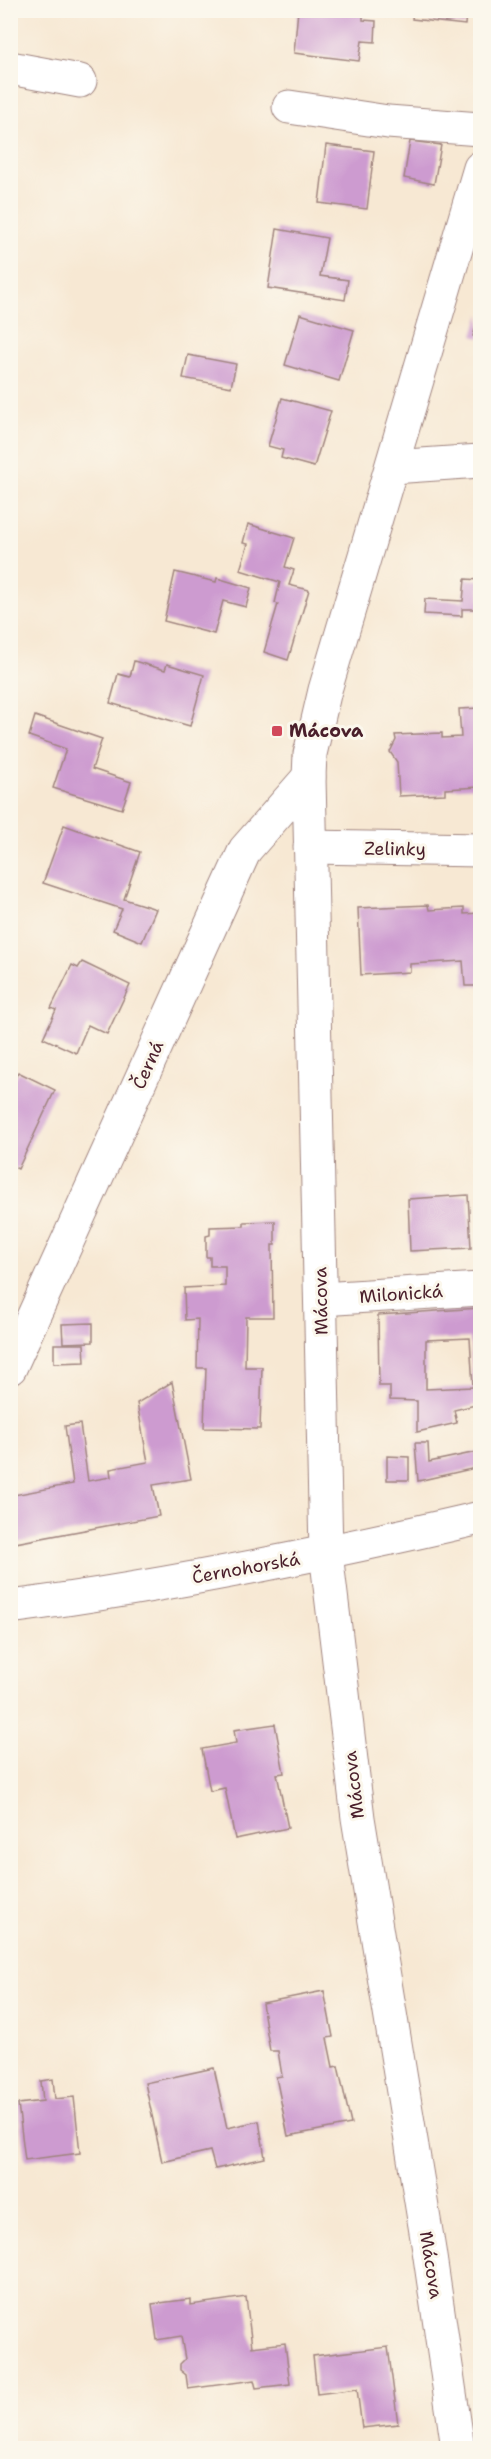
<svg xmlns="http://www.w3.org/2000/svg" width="491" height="2459" viewBox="0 0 491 2459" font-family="'Shantell Sans',sans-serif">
	<rect width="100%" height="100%" fill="#fbf7ec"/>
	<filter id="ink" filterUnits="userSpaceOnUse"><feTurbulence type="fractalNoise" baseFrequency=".0167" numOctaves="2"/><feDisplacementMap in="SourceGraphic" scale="12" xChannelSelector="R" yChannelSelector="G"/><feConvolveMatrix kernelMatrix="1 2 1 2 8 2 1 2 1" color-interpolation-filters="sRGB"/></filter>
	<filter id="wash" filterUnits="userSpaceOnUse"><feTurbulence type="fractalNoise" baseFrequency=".008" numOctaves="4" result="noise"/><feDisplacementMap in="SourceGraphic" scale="24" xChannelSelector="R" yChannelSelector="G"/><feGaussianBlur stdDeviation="1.35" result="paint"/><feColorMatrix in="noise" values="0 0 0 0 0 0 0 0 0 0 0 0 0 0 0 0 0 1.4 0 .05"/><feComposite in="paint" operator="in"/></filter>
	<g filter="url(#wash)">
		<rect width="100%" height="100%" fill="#f7e8d3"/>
		<g id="blocks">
			<g fill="#cd9bd0" fill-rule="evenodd">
				<path d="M298,10H344L363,14V20L376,21L375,42L362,41L359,61L294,53Z"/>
				<path d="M413,10H466L465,25L412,19Z"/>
				<path d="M410,141L441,145L434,184L404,178Z"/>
				<path d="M326,145L374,151L367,209L319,203Z"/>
				<path d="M277,229L327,238L320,276L348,280L345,300L268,288Z"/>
				<path d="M300,314L354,330L339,381L285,365Z"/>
				<path d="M480,314V338L473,336Z"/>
				<path d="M188,355L236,364L231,387L183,378Z"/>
				<path d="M282,398L331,411L314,467L281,458L283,450L268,446Z"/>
				<path d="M248,524L294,538L285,567L294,570L289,585L309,590L288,660L264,652L278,604L275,603L280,582L240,570L248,544L243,543Z"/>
				<path d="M175,572L216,582L217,578L251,588L246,607L223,601L214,634L164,621Z"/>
				<path d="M465,579L480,580V609H462V616L424,614L425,599L463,601Z"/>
				<path d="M134,661L165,670L167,664L204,675L190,726L110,703L118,674L130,677Z"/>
				<path d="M480,708V787L445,789V794L399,796L397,762L390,752L396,740L395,735L442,733V738L461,737L459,709Z"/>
				<path d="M35,716L102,739L92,769L131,782L122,809L53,788L66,749L29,736Z"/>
				<path d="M64,825L140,852L124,899L156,909L142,942L113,930L122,909L43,883Z"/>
				<path d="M428,905L429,910L464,908V914L480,913V986H465L463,961L410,964V972L361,975L358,908Z"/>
				<path d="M82,962L130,985L107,1034L88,1025L76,1053L43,1038L56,1010L51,1008L72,965L78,968Z"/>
				<path d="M18,1072L55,1090L18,1169L10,1165V1076L15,1078Z"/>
				<path d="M468,1195L471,1248L410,1251L408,1199Z"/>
				<path d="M275,1221V1245H272L273,1317H246L245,1367H262L260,1429L204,1428L206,1368H197L198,1319L185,1320L184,1288L225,1286V1266H210V1257H206V1236L210,1235V1227L244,1226V1222Z"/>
				<path d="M480,1308V1404L454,1410L457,1423L417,1432V1401L390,1400V1386H379L378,1315ZM470,1338L473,1387L426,1389V1340Z"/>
				<path d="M93,1323V1342L63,1343L62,1324Z"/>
				<path d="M54,1344H84L85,1362L54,1363Z"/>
				<path d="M172,1382L191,1479L153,1485L159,1516L10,1544V1489L12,1488L14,1495L73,1484L65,1426L80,1424L88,1481L111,1477L110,1469L148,1462L137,1403Z"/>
				<path d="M415,1443H428L429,1462L477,1452L480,1467L418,1481Z"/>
				<path d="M387,1456L409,1457V1480H387Z"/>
				<path d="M275,1724L284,1773L277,1774L288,1828L235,1839L225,1788L210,1791L202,1749L236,1743L234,1730Z"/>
				<path d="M324,1991L333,2037L327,2038L333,2067L338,2066L351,2124L288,2136L276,2077L282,2076L278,2051H270L262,2003Z"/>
				<path d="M214,2068L227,2128L259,2121L265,2158L215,2169L210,2151L162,2162L145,2083Z"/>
				<path d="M53,2079L55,2099L74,2097L80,2153L25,2160L18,2104L43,2101L41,2081Z"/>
				<path d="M246,2297L252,2347L285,2343L290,2384L256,2388L254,2380L188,2389L186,2375L180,2370V2364L185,2359L181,2336L157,2340L152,2304L191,2299V2305Z"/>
				<path d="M388,2347L398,2424L362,2428L357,2389L317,2394L313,2356Z"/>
			</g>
		</g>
	</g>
	<g filter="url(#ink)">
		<use href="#blocks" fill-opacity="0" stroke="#a0847f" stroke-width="1.5"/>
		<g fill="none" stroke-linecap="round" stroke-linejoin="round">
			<defs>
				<g id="minor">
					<path d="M10,68L80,81"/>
					<path d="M289,107L388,122L480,129"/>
					<path d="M392,467L480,461"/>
					<path d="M310,847L480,850"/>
					<path d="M321,1299L480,1289"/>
					<path d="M10,1368L245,850L309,777"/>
					<path d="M10,1607C169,1586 325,1554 480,1518"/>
					<path d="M458,2448L429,2250L358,1818L326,1553L309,777L310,754L325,690L480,168"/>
				</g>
			</defs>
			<use href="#minor" stroke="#a0847f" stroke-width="35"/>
			<use href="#minor" stroke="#fff" stroke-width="33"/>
		</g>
	</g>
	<rect fill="#d1495b" stroke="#fbf7ec" stroke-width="2" x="271" y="725" width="12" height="12" rx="3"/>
	<g text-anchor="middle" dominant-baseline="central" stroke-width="6" stroke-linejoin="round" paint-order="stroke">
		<g font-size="18" font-weight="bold" fill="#4a1f2b" stroke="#fbf7ec" text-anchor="start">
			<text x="289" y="731">Mácova</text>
		</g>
		<g font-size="18" fill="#4a1f2b" stroke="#fbf7ec">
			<text transform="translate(395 849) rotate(1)">Zelinky</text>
			<text transform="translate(148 1065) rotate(-66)">Černá</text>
			<text transform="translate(401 1294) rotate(-4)">Milonická</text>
			<text transform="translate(321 1301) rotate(-91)">Mácova</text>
			<text transform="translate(246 1568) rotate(-10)">Černohorská</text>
			<text transform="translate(354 1785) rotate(-97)">Mácova</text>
			<text transform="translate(431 2265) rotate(81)">Mácova</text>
		</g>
	</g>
	<rect width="491" height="2459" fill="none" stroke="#fbf7ec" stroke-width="36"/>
</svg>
